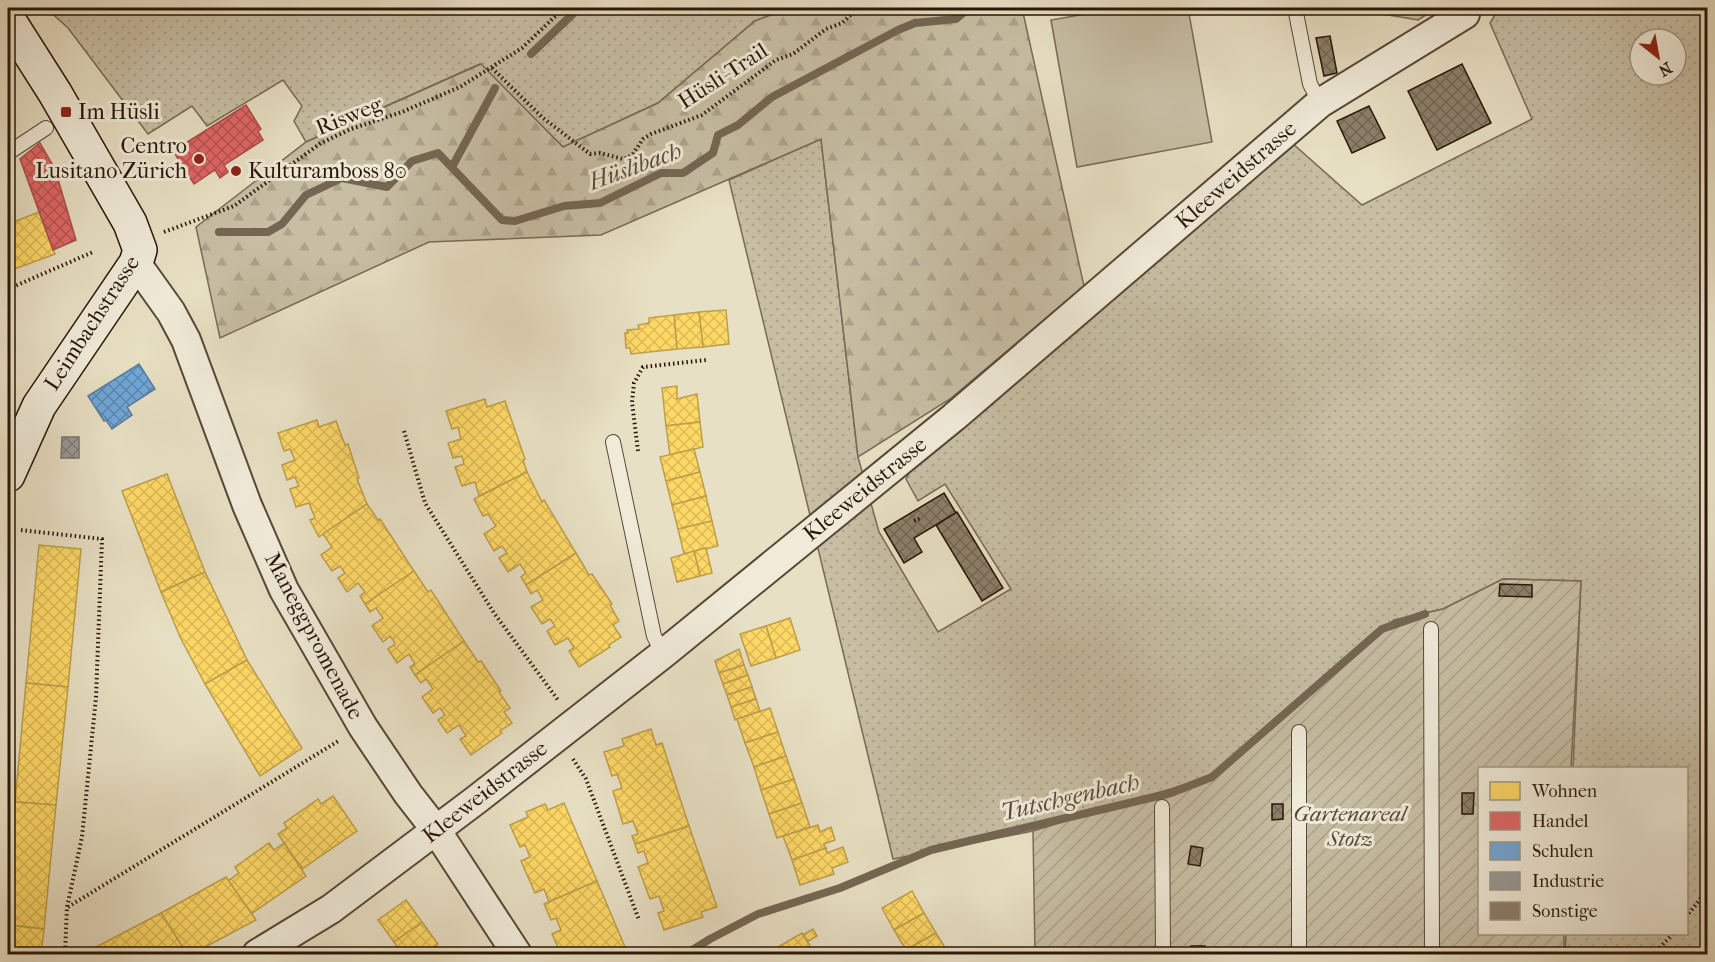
<svg xmlns="http://www.w3.org/2000/svg" width="1715" height="962" viewBox="0 0 1715 962" font-family="'IM FELL French Canon',serif">
	<defs>
		<pattern id="grass-dots" width="8" height="8" patternUnits="userSpaceOnUse" patternTransform="scale(1.5)"><rect width="8" height="8" fill="#c7bea4"/><path d="M2 2h.1M6 6h.1" fill="none" stroke="#aba38c" stroke-width="1.8" stroke-linecap="round"/></pattern>
		<pattern id="forest-firs" width="22" height="20" patternUnits="userSpaceOnUse" patternTransform="scale(1.5)"><rect width="22" height="20" fill="#c7bea4"/><path d="M5 1l3.5 6h-7zM16 11l3.5 6h-7z" fill="#aba38c"/></pattern>
		<pattern id="garden-furrows" width="10" height="10" patternUnits="userSpaceOnUse" patternTransform="scale(1.5)"><rect width="10" height="10" fill="#c7bea4"/><path d="M-1 1l2-2M0 10L10 0M9 11l2-2" fill="none" stroke="#aba38c"/></pattern>
		<pattern id="homes-cross-hatch" width="8" height="8" patternUnits="userSpaceOnUse" patternTransform="scale(1.5)"><rect width="8" height="8" fill="#ffd966"/><path d="M0 0l8 8M0 8l8-8" fill="none" stroke="#dbba57"/></pattern>
		<pattern id="shops-cross-hatch" width="8" height="8" patternUnits="userSpaceOnUse" patternTransform="scale(1.5)"><rect width="8" height="8" fill="#e06666"/><path d="M0 0l8 8M0 8l8-8" fill="none" stroke="#b65352"/></pattern>
		<pattern id="schools-cross-hatch" width="8" height="8" patternUnits="userSpaceOnUse" patternTransform="scale(1.5)"><rect width="8" height="8" fill="#6fa8dc"/><path d="M0 0l8 8M0 8l8-8" fill="none" stroke="#5b88b1"/></pattern>
		<pattern id="industry-cross-hatch" width="8" height="8" patternUnits="userSpaceOnUse" patternTransform="scale(1.5)"><rect width="8" height="8" fill="#999"/><path d="M0 0l8 8M0 8l8-8" fill="none" stroke="#7d7c7b"/></pattern>
		<pattern id="building-cross-hatch" width="8" height="8" patternUnits="userSpaceOnUse" patternTransform="scale(1.5)"><rect width="8" height="8" fill="#8c7f6a"/><path d="M0 0l8 8M0 8l8-8" fill="none" stroke="#726755"/></pattern>
	</defs>
	<rect width="100%" height="100%" fill="#e8e0c4"/>
	<filter id="stains"><feTurbulence type="fractalNoise" baseFrequency=".00333" numOctaves="4"/><feColorMatrix values="0 0 0 0 .2 0 0 0 0 .09 0 0 0 0 .02 0 0 0 .5 -.17"/></filter>
	<radialGradient id="worn" r=".72"><stop offset=".6" stop-color="#630" stop-opacity="0"/><stop offset="1" stop-color="#630" stop-opacity=".3"/></radialGradient>
	<g fill="url(#grass-dots)" stroke="#786a56" stroke-width="1.5" fill-rule="evenodd">
		<path d="M46,8H789L755,21L658,103L563,147L480,64L306,142L294,121L302,106L283,80L207,126L192,106L148,134L68,28Z"/>
		<path d="M1499,8H1707V954H1565L1566,934H1686V768H1573L1581,581L1503,579L1443,609L1394,620L1212,777L1033,831L893,859L729,180L821,139L858,457L879,532L938,632L1011,589L945,484L918,501L906,479L914,463L1292,143L1362,205L1532,119L1490,23ZM1640,39H1676V75H1640Z"/>
	</g>
	<g fill="url(#forest-firs)" stroke="#786a56" stroke-width="1.5">
		<path d="M789,8H1022L1084,286L950,399L858,457L821,139L601,235L429,242L220,338L196,227L306,142L481,64L563,147L658,103L755,21Z"/>
		<path d="M1346,8H1437L1418,20Z"/>
	</g>
	<path fill="url(#garden-furrows)" stroke="#786a56" stroke-width="1.5" d="M1503,579L1581,581L1571,768H1480V934H1564V954H1035L1033,831L1216,775L1394,620L1443,609Z"/>
	<path fill="#c7bea4" stroke="#786a56" stroke-width="1.5" d="M1119,8H1188L1212,142L1077,167L1051,20Z"/>
	<g fill="url(#homes-cross-hatch)" stroke="#be9e4a" stroke-width="1.5">
		<path d="M39,212L55,254L9,271L8,224Z"/>
		<path d="M726,310L729,344L703,347L699,312Z"/>
		<path d="M699,312L703,347L677,349L674,315Z"/>
		<path d="M674,315L677,349L631,354L630,348H626L625,333H628L627,330L639,329L638,325L649,323V318Z"/>
		<path d="M677,386V399L697,394L700,422L666,426L662,388Z"/>
		<path d="M485,399L487,407L505,401L525,459L523,460L527,472L479,496L475,482L462,486L455,467L464,464L462,456L453,458L448,443L461,439L458,427L452,429L446,411Z"/>
		<path d="M317,420L319,427L336,421L345,445L348,444L359,478L357,479L367,504L319,537L310,520L315,518L309,503L296,507L290,489L299,486L297,482L295,477L287,480L282,465L295,460L290,449L284,451L278,433Z"/>
		<path d="M700,422L703,447L670,455L666,426Z"/>
		<path d="M694,449L700,472L666,481L660,457Z"/>
		<path d="M527,472L542,502L544,500L576,553L526,585L521,577L526,573L520,564L508,572L499,558L507,553L502,546L494,551L484,534L496,526L488,514L483,516L474,499Z"/>
		<path d="M700,472L706,496L672,505L666,481Z"/>
		<path d="M167,474L205,572L161,592L122,491Z"/>
		<path d="M706,496L712,521L678,529L672,505Z"/>
		<path d="M367,504L378,520L380,519L414,571L365,604L360,596L365,592L358,583L347,592L338,578L345,573L340,566L332,571L321,555L332,547L323,534Z"/>
		<path d="M712,521L718,546L684,554L678,529Z"/>
		<path d="M39,545L81,549L68,687L26,683Z"/>
		<path d="M706,548L712,573L700,576L694,551Z"/>
		<path d="M694,551L700,576L677,582L671,558Z"/>
		<path d="M576,553L589,575L592,574L612,604L610,605L619,621L613,625L621,637L609,645L610,647L579,667L569,651L574,648L568,638L555,645L547,631L555,626L550,619L542,624L531,607L543,600L537,590L531,594L526,585Z"/>
		<path d="M414,571L428,592L431,590L464,641L415,675L410,667L415,664L409,654L397,663L388,649L395,644L393,640L390,636L383,642L372,626L383,618L376,608L370,612L365,604Z"/>
		<path d="M205,572L247,660L205,684L181,639L161,592Z"/>
		<path d="M790,618L800,650L776,658L766,626Z"/>
		<path d="M766,626L776,658L751,666L740,634Z"/>
		<path d="M464,641L478,662L481,661L501,691L499,692L510,708L504,712L512,723L500,731L502,733L471,755L460,739L466,736L459,725L447,733L438,720L445,715L440,708L433,713L422,697L433,689L426,679L421,683L415,675Z"/>
		<path d="M739,649L744,665L719,673L715,661Z"/>
		<path d="M247,660L302,748L260,776L205,684Z"/>
		<path d="M744,665L748,675L723,684L719,673Z"/>
		<path d="M748,675L752,687L727,695L723,684Z"/>
		<path d="M26,683L68,687L56,805L15,802Z"/>
		<path d="M752,687L756,699L731,707L727,695Z"/>
		<path d="M756,699L760,711L735,720L731,707Z"/>
		<path d="M770,708L778,732L745,743L737,719Z"/>
		<path d="M651,729L656,745L662,743L689,826L635,844L632,836L638,834L633,821L623,824L613,791L622,788L617,774L612,776L604,752L624,746L622,739Z"/>
		<path d="M778,732L786,756L754,767L745,743Z"/>
		<path d="M786,756L794,779L761,790L754,767Z"/>
		<path d="M794,779L802,803L769,814L761,790Z"/>
		<path d="M333,796L357,831L302,869L278,834L287,828L284,823L318,799L321,804Z"/>
		<path d="M15,802L56,805L44,929L8,925V875Z"/>
		<path d="M564,803L597,881L549,902L544,889L535,893L521,861L530,857L525,845L520,847L510,825L528,817L526,812L545,804L548,810Z"/>
		<path d="M802,803L810,827L777,838L769,814Z"/>
		<path d="M818,825L820,832L831,827L835,840L824,844L826,848L792,860L783,836Z"/>
		<path d="M689,826L717,907L701,912L703,917L664,930L658,913L664,911L659,896L650,899L638,867L648,863L644,851L638,853L635,844Z"/>
		<path d="M269,843L274,850L284,843L306,876L251,914L228,881L239,873L235,867Z"/>
		<path d="M843,847L848,862L832,868L834,874L800,885L792,860L826,848L827,853Z"/>
		<path d="M226,877L256,920L192,954H187L161,913Z"/>
		<path d="M597,881L628,954H561L552,934L561,930L556,918L551,920L544,904Z"/>
		<path d="M912,891L924,913L894,930L882,908Z"/>
		<path d="M406,900L422,922L394,942L378,920Z"/>
		<path d="M161,913L187,954H97L94,948Z"/>
		<path d="M924,913L936,933L906,950L894,930Z"/>
		<path d="M422,922L438,944L424,954H402L394,942Z"/>
		<path d="M8,925L44,929L41,954H8Z"/>
		<path d="M813,929L817,936L807,942L803,935Z"/>
		<path d="M802,933L815,954H773L771,951Z"/>
		<path d="M936,933L949,954H908L906,950Z"/>
		<path d="M435,947L440,954H424Z"/>
	</g>
	<g fill="url(#shops-cross-hatch)" stroke="#a94e4a" stroke-width="1.5">
		<path d="M246,105L261,129L258,131L263,140L224,165L228,172L220,178L215,170L194,184L173,151Z"/>
		<path d="M40,143L55,169L76,240L53,250L20,159Z"/>
	</g>
	<path fill="url(#schools-cross-hatch)" stroke="#5a7c9d" stroke-width="1.5" d="M139,364L155,389L127,407L132,415L112,429L106,420L104,421L88,396Z"/>
	<path fill="url(#industry-cross-hatch)" stroke="#77726e" stroke-width="1.5" d="M62,437H79V458H61Z"/>
	<g fill="none" stroke-linecap="round" stroke-linejoin="round">
		<g stroke="#746653" stroke-width="8">
			<path d="M531,54L579,8"/>
			<path d="M452,167L495,88"/>
			<path d="M219,232H268L282,224L306,195L342,178L387,187L412,161L438,153L502,220L515,221L564,206L600,203L661,173H683L713,153L718,135L738,125L772,97L898,30L915,23L956,19L969,8"/>
			<path d="M686,954L710,939L758,914L840,888L931,850L1171,793L1212,777L1382,629L1425,614"/>
		</g>
	</g>
	<g fill="url(#building-cross-hatch)" stroke="#281609" stroke-width="1.5">
		<path d="M1330,36L1337,73L1324,76L1316,38Z"/>
		<path d="M1462,64L1491,123L1437,150L1408,91Z"/>
		<path d="M1369,106L1385,138L1352,153L1337,121Z"/>
		<path d="M944,493L956,513L914,538L922,552L904,563L884,529Z"/>
		<path d="M957,512L1003,588L982,601L936,525Z"/>
		<path d="M1500,584L1532,585V597L1499,596Z"/>
		<path d="M1462,793H1474L1473,814H1462Z"/>
		<path d="M1272,804H1283V819L1272,820Z"/>
		<path d="M1191,846L1203,848L1200,866L1188,864Z"/>
		<rect x="1191" y="946" width="14" height="8"/>
	</g>
	<g fill="none" stroke-linecap="round" stroke-linejoin="round">
		<defs>
			<g id="lane">
				<path d="M1295,8L1310,84L1320,103"/>
				<path d="M8,153L46,128"/>
				<path d="M613,442L654,636L663,654"/>
				<path d="M1431,629L1432,954"/>
				<path d="M1299,732V954"/>
				<path d="M1162,807L1163,954"/>
			</g>
			<g id="street">
				<path d="M136,263L171,312L186,340L247,505L284,590L363,727L408,794L436,830L517,954"/>
				<path d="M257,954L331,909L476,800L663,654L954,417L1320,103L1465,14"/>
			</g>
			<path id="secondary" d="M8,19L55,93L130,223L140,250L136,263L39,406L8,475"/>
		</defs>
		<use href="#lane" stroke="#584838" stroke-width="16"/>
		<use href="#street" stroke="#584838" stroke-width="32"/>
		<use href="#secondary" stroke="#281609" stroke-width="36"/>
		<g stroke="#281609" stroke-width="4" stroke-dasharray="1.5 3" stroke-linecap="butt">
			<path d="M492,68L543,118L590,154L600,153L623,159L629,157L633,154L643,139L651,134L702,115L776,60L793,54L826,29L842,23L858,8"/>
			<path d="M164,232L234,206L321,143L351,129L402,112L460,87L522,48L564,8"/>
			<path d="M8,289L93,252"/>
			<path d="M404,431L425,503L494,613L558,700"/>
			<path d="M638,451L632,402L634,383L643,367L706,360"/>
			<path d="M914,521L921,518"/>
			<path d="M21,530L102,539L96,697L82,837L67,907L65,954"/>
			<path d="M573,759L586,779L639,920"/>
			<path d="M68,907L340,740"/>
			<path d="M1686,917L1699,901L1708,886"/>
			<path d="M1653,954L1673,934"/>
		</g>
		<use href="#lane" stroke="#f0ebd9" stroke-width="14"/>
		<use href="#street" stroke="#f0ebd9" stroke-width="28"/>
		<use href="#secondary" stroke="#f0ebd9" stroke-width="33"/>
	</g>
	<g fill="#8f2418" stroke="#f0ebd9" stroke-width="2">
		<rect x="60" y="106" width="12" height="12" rx="3"/>
		<circle cx="199" cy="159" r="6"/>
		<circle cx="236" cy="171" r="6"/>
	</g>
	<g text-anchor="middle" dominant-baseline="central" stroke-width="6" stroke-linejoin="round" paint-order="stroke">
		<g font-size="22" fill="#281609" stroke="#f0ebd9">
			<text transform="translate(723 76) rotate(-33)">Hüsli-Trail</text>
			<text transform="translate(349 116) rotate(-22)">Risweg</text>
			<text transform="translate(1236 175) rotate(-41)">Kleeweidstrasse</text>
			<text transform="translate(92 323) rotate(-57)">Leimbachstrasse</text>
			<text transform="translate(865 489) rotate(-39)">Kleeweidstrasse</text>
			<text transform="translate(314 636) rotate(62)">Maneggpromenade</text>
			<text transform="translate(485 792) rotate(-38)">Kleeweidstrasse</text>
		</g>
		<g font-size="22" fill="#281609" stroke="#f0ebd9" text-anchor="start">
			<text x="78" y="112">Im Hüsli</text>
			<text x="187" y="146" text-anchor="end">Centro<tspan x="187" dy="25">Lusitano Zürich</tspan></text>
			<text x="248" y="171">Kulturamboss 80</text>
		</g>
		<g font-size="22" font-style="italic" fill="#584838" stroke="#f0ebd9">
			<text x="1350" y="814">Gartenareal<tspan x="1350" dy="25">Stotz</tspan></text>
		</g>
		<g font-size="24" font-style="italic" fill="#5b4b3a" stroke="#f0ebd9">
			<text transform="translate(635 166) rotate(-20)">Hüslibach</text>
			<text transform="translate(1070 797) rotate(-13)">Tutschgenbach</text>
		</g>
	</g>
	<rect width="1715" height="962" fill="none" stroke="#e8e0c4" stroke-width="30"/>
	<rect x="9" y="9" width="1697" height="944" fill="none" stroke="#281609" stroke-width="3"/>
	<rect x="15" y="15" width="1685" height="932" fill="none" stroke="#281609" stroke-width="1.5"/>
	<rect x="1478" y="767" width="210" height="168" fill="#f0ebd9" stroke="#a09686" stroke-width="1.5"/>
	<rect x="1490" y="782" width="30" height="18" fill="#ffd966" stroke="#a09686" stroke-width="1.5"/>
	<text x="1532" y="797" font-size="18" fill="#281609">Wohnen</text>
	<rect x="1490" y="812" width="30" height="18" fill="#e06666" stroke="#a09686" stroke-width="1.5"/>
	<text x="1532" y="827" font-size="18" fill="#281609">Handel</text>
	<rect x="1490" y="842" width="30" height="18" fill="#6fa8dc" stroke="#a09686" stroke-width="1.5"/>
	<text x="1532" y="857" font-size="18" fill="#281609">Schulen</text>
	<rect x="1490" y="872" width="30" height="18" fill="#999999" stroke="#a09686" stroke-width="1.5"/>
	<text x="1532" y="887" font-size="18" fill="#281609">Industrie</text>
	<rect x="1490" y="902" width="30" height="18" fill="#8c7f6a" stroke="#a09686" stroke-width="1.5"/>
	<text x="1532" y="917" font-size="18" fill="#281609">Sonstige</text>
	<g transform="translate(1658 57) rotate(149)"><circle r="28" fill="#f0ebd9" stroke="#a09686" stroke-width="1.5"/>
	<path d="M0-4.5L10 22L0 15L-10 22Z" fill="#8f2418"/>
	<text y="-9" font-size="16" font-weight="bold" text-anchor="middle" fill="#281609">N</text>
	</g>
	<rect width="100%" height="100%" filter="url(#stains)"/>
	<rect width="100%" height="100%" fill="url(#worn)"/>
</svg>
